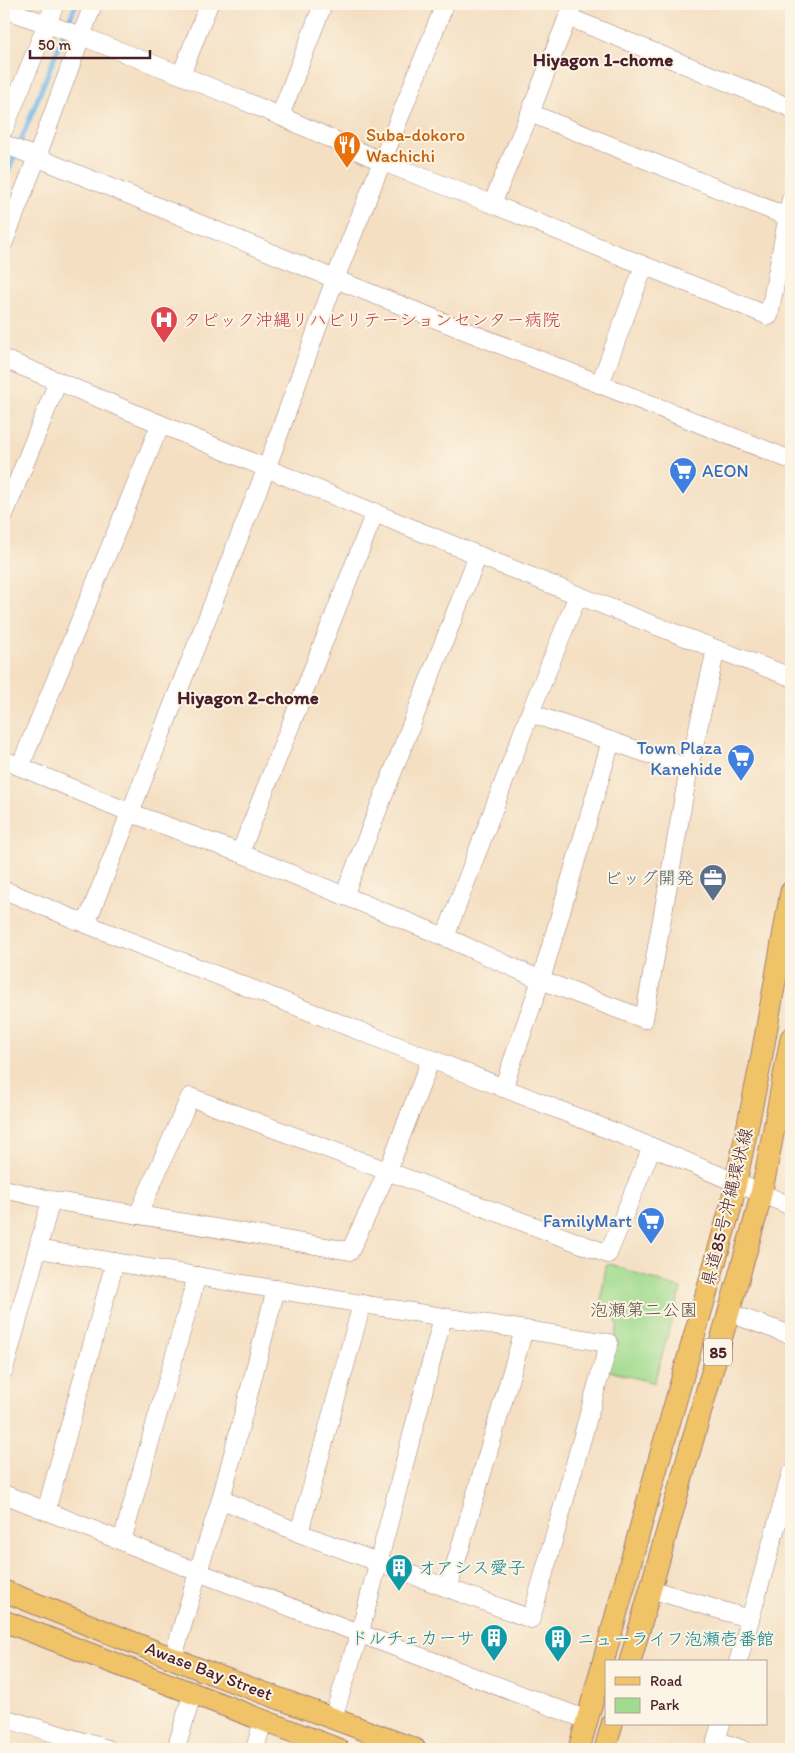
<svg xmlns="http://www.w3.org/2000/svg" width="795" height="1753" viewBox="0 0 795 1753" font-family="Itim,'Klee One',sans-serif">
	<rect width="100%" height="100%" fill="#fcf5e5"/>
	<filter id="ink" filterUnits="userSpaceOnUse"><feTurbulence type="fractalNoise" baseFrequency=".02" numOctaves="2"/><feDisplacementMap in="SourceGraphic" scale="10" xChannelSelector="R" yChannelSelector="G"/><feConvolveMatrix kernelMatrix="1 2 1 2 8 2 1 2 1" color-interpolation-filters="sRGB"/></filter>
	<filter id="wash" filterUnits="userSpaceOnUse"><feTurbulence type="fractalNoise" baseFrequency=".0096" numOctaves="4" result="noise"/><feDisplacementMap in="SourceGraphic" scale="20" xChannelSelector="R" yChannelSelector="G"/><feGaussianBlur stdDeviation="1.12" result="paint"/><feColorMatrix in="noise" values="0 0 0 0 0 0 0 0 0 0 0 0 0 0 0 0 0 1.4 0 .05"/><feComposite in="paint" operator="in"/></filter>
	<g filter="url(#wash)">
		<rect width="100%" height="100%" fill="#f4dfc2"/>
		<path fill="#a1db8f" stroke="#767d5d" d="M610,1264L681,1289L654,1383L606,1370L618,1325L601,1299L606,1266Z"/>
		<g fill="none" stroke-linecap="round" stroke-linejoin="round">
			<path stroke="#72b7e9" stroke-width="5" d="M4,182L76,4"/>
		</g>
	</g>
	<g filter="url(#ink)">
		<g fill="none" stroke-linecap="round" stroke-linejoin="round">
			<defs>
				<g id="minor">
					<path d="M4,9L81,36L181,75L280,116L383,162L492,204L769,316L791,199"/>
					<path d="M568,17L791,108"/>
					<path d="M181,75L209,4"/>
					<path d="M530,113L788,217"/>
					<path d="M280,116L323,4"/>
					<path d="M4,129L55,4"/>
					<path d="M4,144L335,279L791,460"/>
					<path d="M492,204L530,113L573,4"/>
					<path d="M4,242L37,157L93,4"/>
					<path d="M4,359C265,467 526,579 791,677"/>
					<path d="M600,384L644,266"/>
					<path d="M4,515L58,381"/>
					<path d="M530,713L689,768"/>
					<path d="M4,760L131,813L240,853L445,937L541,980L644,1019L689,768L716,649"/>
					<path d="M20,767L160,425"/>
					<path d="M240,853L375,512"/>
					<path d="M4,890L86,924L431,1059L652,1147L791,1206"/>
					<path d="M344,896L478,555"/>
					<path d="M86,924L267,467L335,279L445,4"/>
					<path d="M445,937L530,713L578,595"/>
					<path d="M503,1088L541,980L611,741"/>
					<path d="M4,1189L51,1200L350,1251L388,1170L431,1059"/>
					<path d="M138,1215L190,1097L608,1254L652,1147"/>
					<path d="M38,1249L362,1304L609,1343L531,1619L299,1533L221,1499"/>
					<path d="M729,1313L791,1335"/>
					<path d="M4,1370L51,1200"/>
					<path d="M4,1494L198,1572L587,1720"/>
					<path d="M46,1511L115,1262"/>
					<path d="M299,1533L362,1304"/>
					<path d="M122,1541L197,1276"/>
					<path d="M448,1589L524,1330"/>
					<path d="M650,1589L750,1619"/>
					<path d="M173,1658L198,1572L221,1499L276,1289"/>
					<path d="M738,1662L791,1474"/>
					<path d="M4,1718L108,1749"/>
					<path d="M333,1718L360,1632L443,1317"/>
					<path d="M721,1724L716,1740L741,1749"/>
					<path d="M176,1749L192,1695"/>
					<path d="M255,1749L263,1720"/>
				</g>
				<g id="major">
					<path d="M4,1591L202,1670L415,1749"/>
					<path d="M4,1621L338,1749"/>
					<path d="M630,1662L756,1216L766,1171L791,1038"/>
					<path d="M579,1749L661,1453L731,1206L760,1066L791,892"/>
					<path d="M605,1749L612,1724"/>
				</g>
			</defs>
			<use href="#minor" stroke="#9f7f76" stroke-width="19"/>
			<use href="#major" stroke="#9f7f76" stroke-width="23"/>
			<use href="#minor" stroke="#fff" stroke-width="18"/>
			<use href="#major" stroke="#f0c369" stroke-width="21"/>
		</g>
	</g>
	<defs>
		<symbol id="restaurant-pin" viewBox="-11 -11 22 30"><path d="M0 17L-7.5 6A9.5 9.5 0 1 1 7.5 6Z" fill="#e8710a" stroke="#fcf5e5"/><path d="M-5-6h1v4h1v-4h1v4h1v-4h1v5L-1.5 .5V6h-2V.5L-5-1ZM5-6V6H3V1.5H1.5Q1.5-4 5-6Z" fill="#fff"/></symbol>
		<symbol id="hospital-pin" viewBox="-11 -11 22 30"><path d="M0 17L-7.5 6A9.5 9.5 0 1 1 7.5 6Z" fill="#e0444e" stroke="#fcf5e5"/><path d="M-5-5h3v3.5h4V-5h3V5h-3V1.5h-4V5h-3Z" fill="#fff"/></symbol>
		<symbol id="supermarket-pin" viewBox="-11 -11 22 30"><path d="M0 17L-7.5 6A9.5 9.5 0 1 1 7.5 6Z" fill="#3f7fe0" stroke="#fcf5e5"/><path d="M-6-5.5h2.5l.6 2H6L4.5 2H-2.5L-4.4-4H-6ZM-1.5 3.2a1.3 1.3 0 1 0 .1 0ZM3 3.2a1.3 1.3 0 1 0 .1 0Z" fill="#fff"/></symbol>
		<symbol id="office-pin" viewBox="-11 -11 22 30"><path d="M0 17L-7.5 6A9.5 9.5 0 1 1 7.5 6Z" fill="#5c6f8a" stroke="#fcf5e5"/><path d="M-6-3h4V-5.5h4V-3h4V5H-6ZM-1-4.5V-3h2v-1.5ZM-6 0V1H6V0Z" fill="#fff"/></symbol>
		<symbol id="building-pin" viewBox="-11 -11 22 30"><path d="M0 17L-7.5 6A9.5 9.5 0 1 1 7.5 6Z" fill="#0f9aa8" stroke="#fcf5e5"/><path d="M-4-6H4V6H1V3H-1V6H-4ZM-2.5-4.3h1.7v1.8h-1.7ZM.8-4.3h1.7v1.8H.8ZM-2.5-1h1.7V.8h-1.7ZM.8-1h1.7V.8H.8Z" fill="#fff"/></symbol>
	</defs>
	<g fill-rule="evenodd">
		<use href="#restaurant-pin" x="331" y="129" width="32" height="43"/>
		<use href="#hospital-pin" x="148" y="304" width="32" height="43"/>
		<use href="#supermarket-pin" x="667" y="455" width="32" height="43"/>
		<use href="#supermarket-pin" x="725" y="742" width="32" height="43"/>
		<use href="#office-pin" x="697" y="862" width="32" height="43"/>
		<use href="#supermarket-pin" x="635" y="1205" width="32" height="43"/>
		<use href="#building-pin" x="383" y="1552" width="32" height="43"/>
		<use href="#building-pin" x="478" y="1622" width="32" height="43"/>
		<use href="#building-pin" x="542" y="1623" width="32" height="43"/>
	</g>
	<g text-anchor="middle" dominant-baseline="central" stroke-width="4" stroke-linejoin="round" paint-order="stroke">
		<rect fill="#fcf5e5" stroke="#7f5f63" stroke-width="1" x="704" y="1338.5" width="28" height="27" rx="4"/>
		<g font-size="16" font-weight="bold" fill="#4a1f2b">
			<text x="718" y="1352">85</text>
		</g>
		<g font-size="18" fill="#c56008" stroke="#fcf5e5" text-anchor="start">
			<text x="366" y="135">Suba-dokoro<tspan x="366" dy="21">Wachichi</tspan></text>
		</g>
		<g font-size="18" fill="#be3a42" stroke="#fcf5e5" text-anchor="start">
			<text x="183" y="320">タピック沖縄リハビリテーションセンター病院</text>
		</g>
		<g font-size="18" fill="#366cbe" stroke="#fcf5e5" text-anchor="end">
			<text x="702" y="471" text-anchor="start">AEON</text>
			<text x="722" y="748">Town Plaza<tspan x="722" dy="21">Kanehide</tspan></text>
			<text x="632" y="1221">FamilyMart</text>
		</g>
		<g font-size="18" fill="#4e5e75" stroke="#fcf5e5" text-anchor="end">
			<text x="694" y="878">ビッグ開発</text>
		</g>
		<g font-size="18" fill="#4a1f2b" stroke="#fcf5e5">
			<text transform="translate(727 1207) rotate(-76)">県道85号沖縄環状線</text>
			<text transform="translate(209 1671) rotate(21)">Awase Bay Street</text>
		</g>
		<g font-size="18" fill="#604e44" stroke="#fcf5e5">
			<text x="644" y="1310">泡瀬第二公園</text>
		</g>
		<g font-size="18" fill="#0d838f" stroke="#fcf5e5" text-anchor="start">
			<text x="418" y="1568">オアシス愛子</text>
			<text x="475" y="1638" text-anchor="end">ドルチェカーサ</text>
			<text x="577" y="1639">ニューライフ泡瀬壱番館</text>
		</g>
		<g font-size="19" font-weight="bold" fill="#4a1f2b" stroke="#fcf5e5">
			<text x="603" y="59">Hiyagon 1-chome</text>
			<text x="248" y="697">Hiyagon 2-chome</text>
		</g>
	</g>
	<rect width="795" height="1753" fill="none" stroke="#fcf5e5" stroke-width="20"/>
	<rect x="605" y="1660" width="162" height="65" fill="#fcf5e5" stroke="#b59f9b"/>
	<rect x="615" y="1677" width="25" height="8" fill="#f0c369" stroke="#b59f9b"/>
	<text x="650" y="1686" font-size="15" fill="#4a1f2b">Road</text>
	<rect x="615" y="1698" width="25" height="15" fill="#a1db8f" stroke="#b59f9b"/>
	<text x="650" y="1710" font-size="15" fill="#4a1f2b">Park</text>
	<path d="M30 50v8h120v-8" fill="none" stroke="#4a1f2b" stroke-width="2.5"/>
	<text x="38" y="50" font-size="15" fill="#4a1f2b" stroke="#fcf5e5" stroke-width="4" paint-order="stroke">50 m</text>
</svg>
